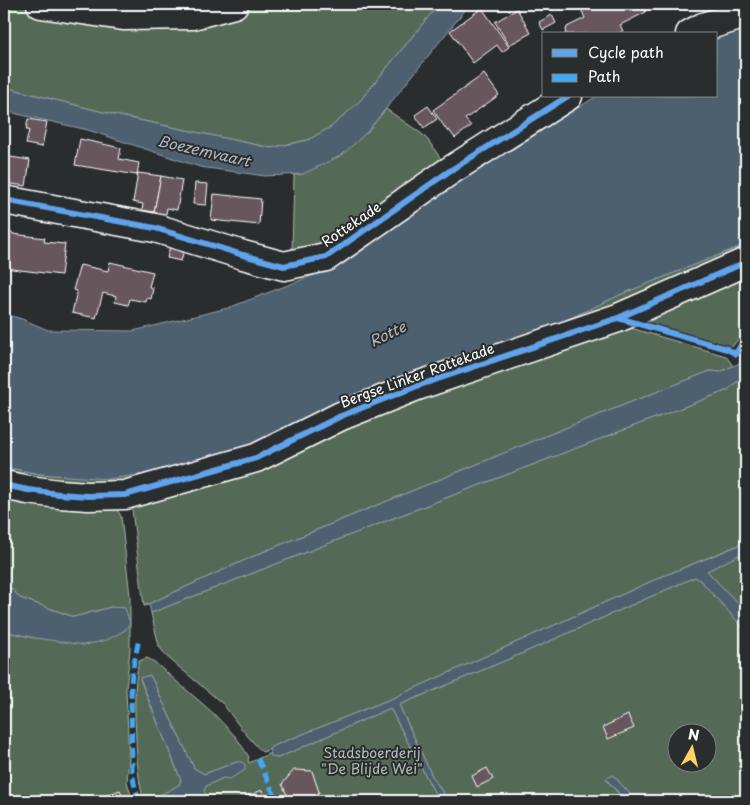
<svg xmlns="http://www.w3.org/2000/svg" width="750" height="805" viewBox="0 0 750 805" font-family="'Playpen Sans',sans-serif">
	<rect width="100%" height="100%" fill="#2a2d2e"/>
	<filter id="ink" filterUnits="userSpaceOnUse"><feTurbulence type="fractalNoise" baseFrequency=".02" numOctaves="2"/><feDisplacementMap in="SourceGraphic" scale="10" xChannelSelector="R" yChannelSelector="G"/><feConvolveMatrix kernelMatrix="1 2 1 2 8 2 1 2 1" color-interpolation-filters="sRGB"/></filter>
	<g filter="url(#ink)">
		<g fill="#556a56" stroke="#aab4aa" fill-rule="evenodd">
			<path d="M4,4H18L65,17L228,15L259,4H439L359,102L331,127L308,140L271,148L115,115L4,87Z"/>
			<path d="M386,109L422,134L428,140L445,165L311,251L292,253L294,175L303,174L367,132Z"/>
			<path d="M746,244V255L128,490L4,479V467L40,474L59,475L319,415L394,380L460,356L549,328L622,294Z"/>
			<path d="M746,267V326L740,337L732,347L644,322L635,318Z"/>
			<path d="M617,324L726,356L733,366L720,372L710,371L558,431L263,552L144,606L133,518L132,508L134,504Z"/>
			<path d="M746,378V542L661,577L393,698L271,747L269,750L262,752L243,731L223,704L166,656L159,646L151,613L396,517L728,390L735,383Z"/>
			<path d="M4,491L116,508L121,516L130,596V649L126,689L129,758L127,782L133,801H4V631L35,638L111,607L74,617L20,598L12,590L4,587Z"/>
			<path d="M746,551V612L707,571Z"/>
			<path d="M695,577L701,581L746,631V801H636L613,775L606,780L626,801H448L432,776L399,705L516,656ZM678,732H708V762H678Z"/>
			<path d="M147,658L153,661L212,712L236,737L249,757L248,760L249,763L270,753L272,757L278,758L390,708L439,801H194L206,786L223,778L237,762L204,774L194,768L150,675L140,679L181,780L179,785L150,801H144C138,781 137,760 136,739C135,713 133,687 139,661Z"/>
		</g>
		<g fill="#4d6070" stroke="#94a0a9">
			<path d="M439,4H470L367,132L342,155L303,174L265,176L200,167L88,130L4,111V87L115,115L271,148L308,140L331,127L359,102Z"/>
			<path d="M746,27V244L622,294L549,328L460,356L394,380L319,415L243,453L175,470L109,479L40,474L4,467V314L22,319L48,330L133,331L228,308L343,264L471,174L597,96H716V38Z"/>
			<path d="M746,360V378L735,383L728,390L396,517L151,613L149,605L144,606L263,552L558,431L710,371L720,372Z"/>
			<path d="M742,544L745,552L707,571L746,612V631L701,581L695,577L516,656L399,705L432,776L448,801H439L390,708L278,758L272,757L269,750L271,747L393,698L661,577Z"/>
			<path d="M4,587L12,589L20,598L74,617L111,607L125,608L130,623L125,630L107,640L84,645L35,638L4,631Z"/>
			<path d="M150,675L194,768L204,774L237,762H242L245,765V770L230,779L223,778L206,786L204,791L209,801H154L153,799L179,785L181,780L140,678Z"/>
			<path d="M613,775L636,801H626L606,779Z"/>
		</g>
		<g fill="#68575d" stroke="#fff">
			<path d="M587,4H641L646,12L620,25L623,31L617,34H565L567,27L585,18L580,7Z"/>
			<path d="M482,8L509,47L502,52L497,45L473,63L450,31Z"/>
			<path d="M517,9L531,33L509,45L495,22Z"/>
			<path d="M552,15L556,23L543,30L539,22Z"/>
			<path d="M484,74L499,95L465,119L471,126L455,138L449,130L448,132L433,110Z"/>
			<path d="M428,106L437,119L424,128L415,115Z"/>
			<path d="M28,119L47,122L42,147L26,144L29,130H26Z"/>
			<path d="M80,139L121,148L119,159L139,163L137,175L75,165Z"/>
			<path d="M4,156L30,160L26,186L4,183Z"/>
			<path d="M138,173L161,176L154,212L142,210L143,204L133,202Z"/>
			<path d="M161,176L182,180L177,210L167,208L166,214L154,212Z"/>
			<path d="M195,183L208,184L206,205L193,204Z"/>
			<path d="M214,194L261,199L259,225L211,220Z"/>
			<path d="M4,232L13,233V234L45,238L44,242L65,244L61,275L4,268Z"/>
			<path d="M170,246L184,250L181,261L167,258Z"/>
			<path d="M110,262L153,272L149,287L153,288L151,299L147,298L146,302L130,299L128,305L115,302L116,296L103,293L96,318L72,313L77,291L73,290L80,265L108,271Z"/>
			<path d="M628,715L634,728L608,739L603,727Z"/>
			<path d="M487,768L493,779L477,787L472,776Z"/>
			<path d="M294,770L312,771L319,792L311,801H290L282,784Z"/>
			<path d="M120,790L125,801H110L107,795Z"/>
			<path d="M262,790L267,801H237Z"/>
		</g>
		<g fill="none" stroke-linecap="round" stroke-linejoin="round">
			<defs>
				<g id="minor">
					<path d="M41,4L123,16L193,15L234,4"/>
					<path d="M690,34L703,27L746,14"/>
					<path d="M4,200L155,228L243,255L284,266L326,257L448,172L568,96"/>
					<path d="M4,485L28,490L59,494L88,496L125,495L256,458L341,416L417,386L618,318L746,262"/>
				</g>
			</defs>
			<use href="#minor" stroke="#fff" stroke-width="31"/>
			<use href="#minor" stroke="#2a2d2e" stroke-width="28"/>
			<g stroke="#3fa9f5" stroke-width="5" stroke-dasharray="10 5" stroke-linecap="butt">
				<path d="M258,759L277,801"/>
				<path d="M139,801L135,788L132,771L131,687L132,672L139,639"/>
			</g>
			<defs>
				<g id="cycleway">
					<path d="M4,200L155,228L243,255L284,266L326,257L448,172L568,96"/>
					<path d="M618,318L727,349L736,354L746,336"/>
					<path d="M4,485L28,490L59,494L88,496L125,495L256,458L341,416L417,386L618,318L746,262"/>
				</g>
			</defs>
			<use href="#cycleway" stroke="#2a2d2e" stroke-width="9"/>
			<use href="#cycleway" stroke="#60a3ed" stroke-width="6"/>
		</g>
	</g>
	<g text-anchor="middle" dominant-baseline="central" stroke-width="4" stroke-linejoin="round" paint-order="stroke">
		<g font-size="14" fill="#fff" stroke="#2a2d2e">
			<text transform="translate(351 224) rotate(-34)">Rottekade</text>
			<text transform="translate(417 375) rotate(-20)">Bergse Linker Rottekade</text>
		</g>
		<g font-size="14" fill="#b2bcb3" stroke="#2a2d2e">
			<text x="372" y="752">Stadsboerderij<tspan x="372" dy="16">"De Blijde Wei"</tspan></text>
		</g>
		<g font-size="15" font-style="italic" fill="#afb7bf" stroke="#2a2d2e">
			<text transform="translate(204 150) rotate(13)">Boezemvaart</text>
			<text transform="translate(387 333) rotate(-26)">Rotte</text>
		</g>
	</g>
	<rect width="750" height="805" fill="none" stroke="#2a2d2e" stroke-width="20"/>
	<rect x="10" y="10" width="730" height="785" fill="none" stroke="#fff" stroke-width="2" filter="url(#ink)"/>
	<rect x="542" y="32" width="175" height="65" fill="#2a2d2e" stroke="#7f8182"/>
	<rect x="552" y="49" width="25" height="8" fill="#60a3ed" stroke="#7f8182"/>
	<text x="588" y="58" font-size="15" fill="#ffffff">Cycle path</text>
	<rect x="552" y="74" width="25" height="8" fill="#3fa9f5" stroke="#7f8182"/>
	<text x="588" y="82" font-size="15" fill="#ffffff">Path</text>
	<g transform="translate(692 748) rotate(8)"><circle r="24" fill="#2a2d2e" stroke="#7f8182"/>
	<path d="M0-4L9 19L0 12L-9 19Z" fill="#ffd166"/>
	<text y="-8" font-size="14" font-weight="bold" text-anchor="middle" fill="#ffffff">N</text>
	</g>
</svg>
